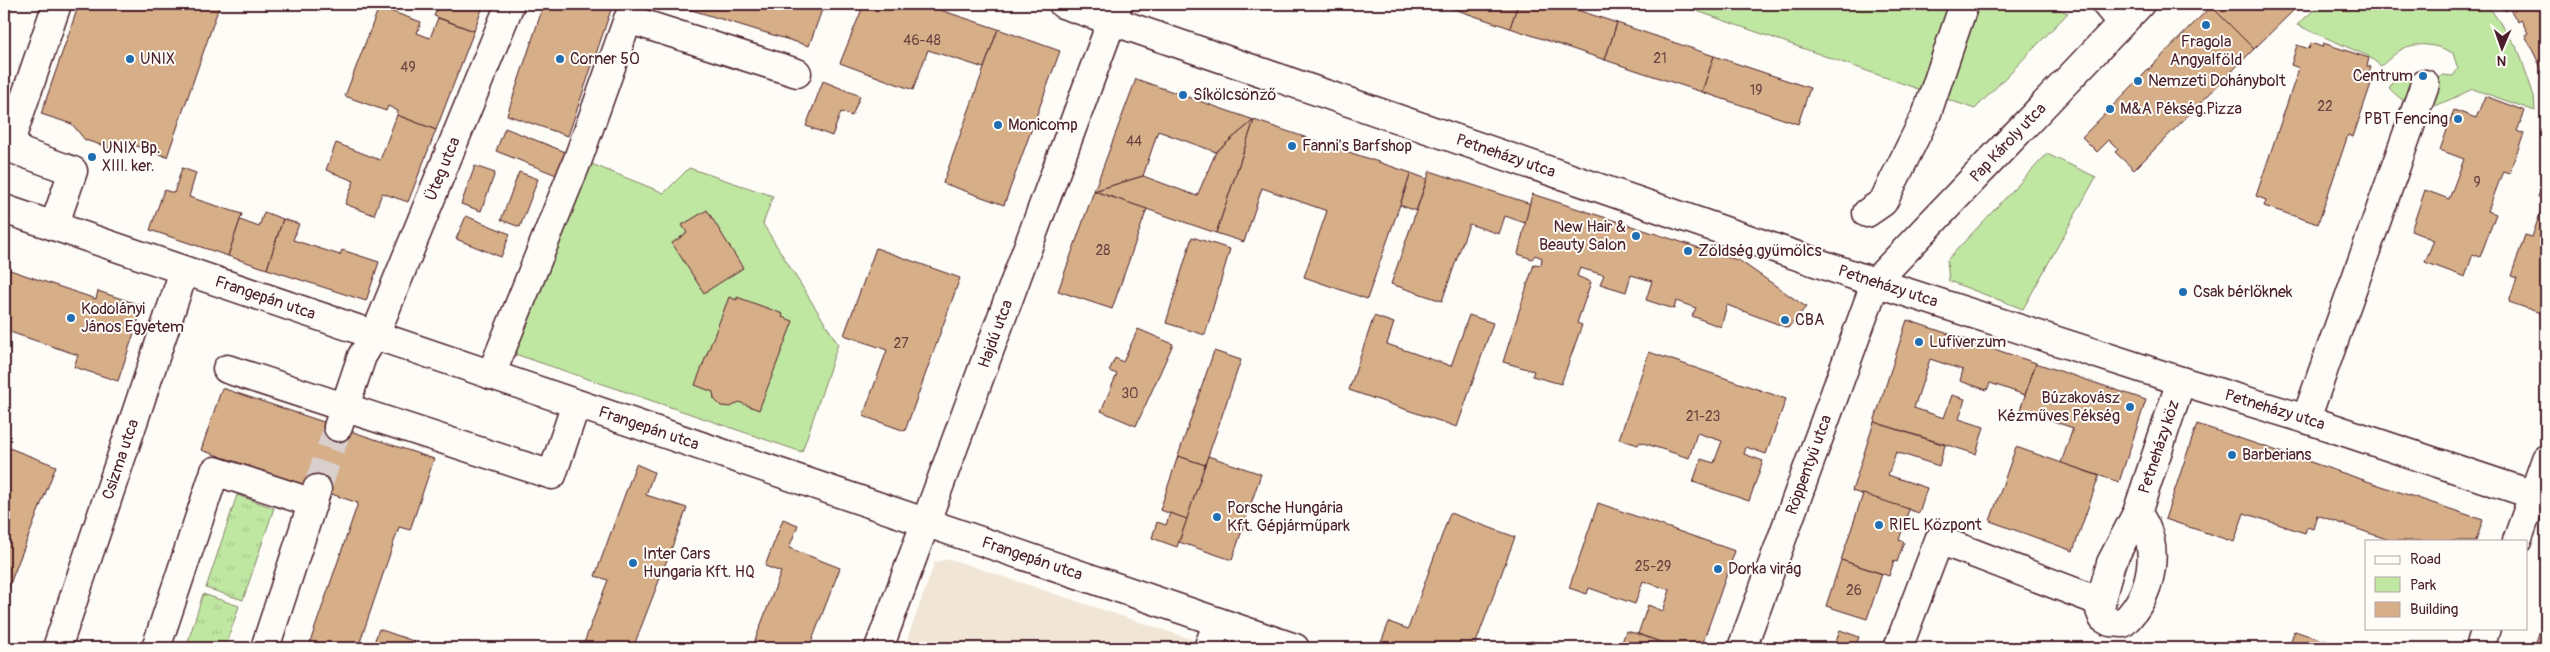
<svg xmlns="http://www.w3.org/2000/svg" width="2550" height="652" viewBox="0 0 2550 652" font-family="Pangolin,sans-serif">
	<defs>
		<pattern id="grass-tufts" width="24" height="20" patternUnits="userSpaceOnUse" patternTransform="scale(1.25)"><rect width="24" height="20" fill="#c0e7a2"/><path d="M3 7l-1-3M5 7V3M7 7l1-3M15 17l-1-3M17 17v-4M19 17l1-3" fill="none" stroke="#a6c68c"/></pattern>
	</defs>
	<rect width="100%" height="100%" fill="#fdfcf7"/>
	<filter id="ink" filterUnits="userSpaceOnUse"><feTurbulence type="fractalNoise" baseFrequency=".02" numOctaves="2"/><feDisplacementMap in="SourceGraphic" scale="10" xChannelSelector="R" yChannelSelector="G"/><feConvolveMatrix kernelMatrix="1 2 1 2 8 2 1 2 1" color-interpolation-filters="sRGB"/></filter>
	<g filter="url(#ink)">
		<path fill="#f1e5d5" d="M950,559L1218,648H904L935,562Z"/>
		<g fill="url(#grass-tufts)" stroke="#858366">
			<path d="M237,495L274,508L243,600L206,588Z"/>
			<path d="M203,594L239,606L225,648H186Z"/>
		</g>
		<g fill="#c0e7a2" stroke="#858366">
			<path d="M1677,4H2044L2068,13L1975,109Z"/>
			<path d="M2321,4H2487L2518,49L2534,96L2535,111L2473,89C2438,104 2420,121 2389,88L2395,79L2404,75L2414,85L2433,81L2443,75L2453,76L2458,69L2453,53C2438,45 2415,40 2399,51C2393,55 2387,61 2381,66L2368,56L2297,25Z"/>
			<path d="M2047,154L2096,177L2023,309L1949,281L1947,260Z"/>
			<path d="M589,163L664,193L689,168L773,196L763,224L838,344L802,452L509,352Z"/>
		</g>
		<g fill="#d6ae87" stroke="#4a1f2b">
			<path d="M79,4H220L167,157L131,144L110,148L85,140L72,124L41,114Z"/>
			<path d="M439,4H484L474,31L434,16Z"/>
			<path d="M544,4H613L568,136L507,115Z"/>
			<path d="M672,4H824L809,46Z"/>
			<path d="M864,4H922L998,29L984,68L928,50L913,90L840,63Z"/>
			<path d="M1439,4H1518L1510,28Z"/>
			<path d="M1518,4H1559L1617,23L1605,60L1510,28Z"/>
			<path d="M2205,4H2300L2254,49Z"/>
			<path d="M2499,4H2546V78L2525,35L2528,33L2521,20L2518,22L2509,8L2506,11Z"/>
			<path d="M2211,6L2254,49L2134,170L2115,152L2118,149L2109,140L2097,152L2082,137Z"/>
			<path d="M379,7L421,22L417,33L430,38L438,18L474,31L436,130L397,115L398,111L388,106L386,111L345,96Z"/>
			<path d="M1617,23L1714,56L1702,92L1605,60Z"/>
			<path d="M998,29L1060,51L1004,205L943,183Z"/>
			<path d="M2311,43L2322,47L2323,43L2369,58L2367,66L2371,67L2368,76L2373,78L2353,137L2348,135L2318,224L2264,206L2266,200L2256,196L2299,68L2291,65L2297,45L2309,49Z"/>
			<path d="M1714,56L1810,88L1798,124L1702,92Z"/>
			<path d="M1136,79L1254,120L1216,152L1158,131L1143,176L1094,191Z"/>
			<path d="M823,81L860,96L852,116L841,112L832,136L806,126Z"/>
			<path d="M2485,96L2525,111L2517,131L2524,134L2509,173L2503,171L2488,211L2496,214L2480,257L2473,254L2465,277L2425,262L2434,240L2411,231L2425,190L2449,199L2464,159L2440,150L2454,110L2476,118Z"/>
			<path d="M397,115L436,130L408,202L382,193L374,215L345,204L354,181L326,170L336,143L380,160Z"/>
			<path d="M1254,120L1411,173L1367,299L1304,277L1327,211L1262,188L1244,242L1216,233Z"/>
			<path d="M1254,120L1216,233L1094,191L1143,176L1197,196L1216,152Z"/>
			<path d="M505,128L568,153L559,176L496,151Z"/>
			<path d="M475,166L495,173L481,211L461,204Z"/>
			<path d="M182,168L196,173L189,197L242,214L228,256L150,230L164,190L174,193Z"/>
			<path d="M1430,171L1531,204L1525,223L1505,216L1499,234L1469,224L1442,301L1391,284Z"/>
			<path d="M519,172L538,179L520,227L501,220Z"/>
			<path d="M2546,172V315L2509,302L2517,278L2511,276L2525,235L2532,237L2545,199L2538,197Z"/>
			<path d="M1411,173L1427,179L1416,211L1400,205Z"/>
			<path d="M1094,191L1147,209L1112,309L1058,291Z"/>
			<path d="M1532,194L1740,261L1806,307L1788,328L1727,305L1721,327L1692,316L1696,308L1676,301L1674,309L1646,300L1652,281L1631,275L1626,292L1600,284L1604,275L1580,268L1577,276L1591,282L1577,323L1582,325L1561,384L1532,376L1534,371L1503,362L1534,264L1541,265L1542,258L1535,255L1532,259L1518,254Z"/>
			<path d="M707,210L743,268L704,293L672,243L687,233L682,225Z"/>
			<path d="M264,212L283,219L267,269L228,256L240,220L259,227Z"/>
			<path d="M466,216L510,234L501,257L456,239Z"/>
			<path d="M283,219L299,224L293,240L340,255L342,250L379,262L366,301L267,269Z"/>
			<path d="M1192,237L1230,249L1205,335L1166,323Z"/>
			<path d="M876,248L960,278L905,431L863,416L887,350L844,335Z"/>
			<path d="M4,268L96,299L98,291L143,306L118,381L74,367L78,355L4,330Z"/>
			<path d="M729,297L737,300V297L783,314L782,317L793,321L759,410L739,402L731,407L721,406L714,399L713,392L695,385Z"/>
			<path d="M1469,315L1493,323L1457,427L1349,390L1374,316L1394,323L1387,344L1451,366Z"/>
			<path d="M1907,320L2036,363L2025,395L1990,383L1987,390L1960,381L1963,370L1930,359L1914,408L1944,418L1952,395L1965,399L1959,419L1984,427L1976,454L1874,422Z"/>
			<path d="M1138,329L1173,344L1136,426L1101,411L1117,374L1109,371L1115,358L1123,362Z"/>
			<path d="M1214,351L1241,360L1205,465L1178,456Z"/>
			<path d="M1649,352L1786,399L1766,454L1746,447L1744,454L1763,461L1749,501L1693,482L1701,459L1714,463L1722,441L1697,433L1689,458L1640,442L1638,445L1619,439Z"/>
			<path d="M2036,363L2146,400L2119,482L2061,463L2073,428L2020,410Z"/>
			<path d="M222,388L434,459L410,530L399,527L358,648H308L358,503L201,450Z"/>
			<path d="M1874,422L1945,445L1939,466L1896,452L1888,475L1927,488L1919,513L1852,491Z"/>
			<path d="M2197,424L2483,520L2476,541H2392L2317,515L2313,529L2307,527L2305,533L2244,513L2234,542L2165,519Z"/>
			<path d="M4,446L56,466L4,599Z"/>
			<path d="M2016,447L2099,476L2073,551L1990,521Z"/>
			<path d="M1178,456L1205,465L1187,519L1160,510Z"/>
			<path d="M1208,456L1261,474L1232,560L1179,542Z"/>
			<path d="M636,464L654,472L646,495L687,508L633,648H582L608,580L595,576Z"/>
			<path d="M1863,494L1909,509L1899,540L1904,542L1897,562L1894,561L1889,576L1841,560Z"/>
			<path d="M1598,503L1735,551L1701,648H1677L1638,634L1648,605L1663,611L1670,590L1643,581L1635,604L1589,588L1587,594L1569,588Z"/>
			<path d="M1170,513L1187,519L1177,547L1152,538L1157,522L1166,525Z"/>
			<path d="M1450,513L1515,537L1474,648H1379L1389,622L1408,629Z"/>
			<path d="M783,519L798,525L789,548L840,568L809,648H752L781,572L765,566Z"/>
			<path d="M1841,560L1882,574L1867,619L1826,606Z"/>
			<path d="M2546,612V648H2534Z"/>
			<path d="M379,629L433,648H435H372Z"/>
			<path d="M1840,630L1859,637L1855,648H1834Z"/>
			<path d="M1626,631L1638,634L1677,648H1620Z"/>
			<path d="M2294,631L2330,642L2328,648H2289Z"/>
			<path d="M1531,641L1552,648H1527Z"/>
		</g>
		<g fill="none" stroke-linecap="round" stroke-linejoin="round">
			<path stroke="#d9d0ce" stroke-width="28" stroke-dasharray="28 14" stroke-linecap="butt" d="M317,489L338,427"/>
			<defs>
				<g id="minor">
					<path id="s1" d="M1063,4L1856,276L2181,381L2306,419L2546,499"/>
					<path d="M2106,4L2121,22"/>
					<path id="s2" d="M4,209L1295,648"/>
					<path d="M1867,213L1883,202L1927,113L1964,4"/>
					<path d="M54,226L73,171L18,151L12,136L57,4"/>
					<path d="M227,369L552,475L576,404"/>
					<path d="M491,375L578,159L628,19L797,73"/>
					<path d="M2306,419L2425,84"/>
					<path id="s3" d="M338,427L362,356L375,335L510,4"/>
					<path id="s4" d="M2137,513C2163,545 2152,596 2123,623L2110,622L2103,618L2100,610L2103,592L2111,563L2137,513L2181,381"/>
					<path d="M2517,541L2546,459"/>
					<path id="s5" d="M57,648L184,271"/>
					<path d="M156,648L215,471L313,503"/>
					<path d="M265,648L317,489"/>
					<path id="s6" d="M879,648L1118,4"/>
					<path d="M1208,648L1218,622"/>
					<path id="s7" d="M1742,648L1876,281L2140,4"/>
					<path d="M1898,648L1939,540L2101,602"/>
					<path d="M2480,648L2486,628"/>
				</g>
			</defs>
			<use href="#minor" stroke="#4a1f2b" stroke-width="31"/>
			<use href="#minor" stroke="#fdfcf7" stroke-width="28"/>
		</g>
	</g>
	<g fill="#1f6fb2" stroke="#fdfcf7" stroke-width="2">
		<circle cx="2206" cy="25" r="5"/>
		<circle cx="130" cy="59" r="5"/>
		<circle cx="560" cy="59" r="5"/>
		<circle cx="2423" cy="76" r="5"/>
		<circle cx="2138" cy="81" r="5"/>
		<circle cx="1183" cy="95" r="5"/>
		<circle cx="2110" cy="109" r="5"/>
		<circle cx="2458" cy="119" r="5"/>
		<circle cx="998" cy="125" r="5"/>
		<circle cx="1292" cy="146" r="5"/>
		<circle cx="92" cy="157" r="5"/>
		<circle cx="1636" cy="236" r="5"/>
		<circle cx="1688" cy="251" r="5"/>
		<circle cx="2183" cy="292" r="5"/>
		<circle cx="71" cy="318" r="5"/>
		<circle cx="1785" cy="320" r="5"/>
		<circle cx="1919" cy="342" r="5"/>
		<circle cx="2130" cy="407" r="5"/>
		<circle cx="2232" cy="455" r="5"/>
		<circle cx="1217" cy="517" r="5"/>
		<circle cx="1879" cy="525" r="5"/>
		<circle cx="633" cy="563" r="5"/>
		<circle cx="1718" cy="569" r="5"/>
	</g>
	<g text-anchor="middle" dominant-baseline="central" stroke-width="4" stroke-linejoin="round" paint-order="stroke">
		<g font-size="14" fill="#6d4342">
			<text x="922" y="40">46-48</text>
			<text x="1660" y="58">21</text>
			<text x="408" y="67">49</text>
			<text x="1756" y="90">19</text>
			<text x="2325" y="106">22</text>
			<text x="1134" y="141">44</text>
			<text x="2477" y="182">9</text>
			<text x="1103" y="250">28</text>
			<text x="901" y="343">27</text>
			<text x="1130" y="393">30</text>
			<text x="1703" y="416">21-23</text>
			<text x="1653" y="566">25-29</text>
			<text x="1854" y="590">26</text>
		</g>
		<g font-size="16" fill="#4a1f2b" stroke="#fdfcf7" text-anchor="start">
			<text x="2206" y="42" text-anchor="middle">Fragola<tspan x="2206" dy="18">Angyalföld</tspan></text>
			<text x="140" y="59">UNIX</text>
			<text x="570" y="59">Corner 50</text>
			<text x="2413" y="76" text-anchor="end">Centrum</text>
			<text x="2148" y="81">Nemzeti Dohánybolt</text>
			<text x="1193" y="95">Síkölcsönző</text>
			<text x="2120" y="109">M&amp;A Pékség.Pizza</text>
			<text x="2448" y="119" text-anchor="end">PBT Fencing</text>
			<text x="1008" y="125">Monicomp</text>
			<text x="1302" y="146">Fanni's Barfshop</text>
			<text x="102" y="148">UNIX Bp.<tspan x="102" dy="18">XIII. ker.</tspan></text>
			<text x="1626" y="227" text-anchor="end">New Hair &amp;<tspan x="1626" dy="18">Beauty Salon</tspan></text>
			<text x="1698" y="251">Zöldség gyümölcs</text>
			<text x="2193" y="292">Csak bérlőknek</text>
			<text x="81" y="309">Kodolányi<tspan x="81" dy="18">János Egyetem</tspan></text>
			<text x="1795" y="320">CBA</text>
			<text x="1929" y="342">Lufiverzum</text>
			<text x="2120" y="398" text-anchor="end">Búzakovász<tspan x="2120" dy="18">Kézműves Pékség</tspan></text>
			<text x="2242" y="455">Barberians</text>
			<text x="1227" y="508">Porsche Hungária<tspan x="1227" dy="18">Kft. Gépjárműpark</tspan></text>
			<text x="1889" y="525">RIEL Központ</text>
			<text x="643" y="554">Inter Cars<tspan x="643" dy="18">Hungaria Kft. HQ</tspan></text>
			<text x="1728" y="569">Dorka virág</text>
		</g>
		<g font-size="16" fill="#4a1f2b" stroke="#fdfcf7">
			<text stroke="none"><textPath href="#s7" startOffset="582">Pap Károly utca</textPath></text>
			<text stroke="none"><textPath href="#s1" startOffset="468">Petneházy utca</textPath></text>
			<text stroke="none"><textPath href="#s3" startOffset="279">Üteg utca</textPath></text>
			<text stroke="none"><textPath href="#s1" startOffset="872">Petneházy utca</textPath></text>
			<text stroke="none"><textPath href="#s2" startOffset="276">Frangepán utca</textPath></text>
			<text stroke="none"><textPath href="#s6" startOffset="335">Hajdú utca</textPath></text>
			<text stroke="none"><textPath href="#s1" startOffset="1278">Petneházy utca</textPath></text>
			<text stroke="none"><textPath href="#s2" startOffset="681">Frangepán utca</textPath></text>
			<text stroke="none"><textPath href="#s4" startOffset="325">Petneházy köz</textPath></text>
			<text stroke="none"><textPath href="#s5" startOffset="199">Csizma utca</textPath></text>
			<text stroke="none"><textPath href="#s7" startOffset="195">Röppentyű utca</textPath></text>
			<text stroke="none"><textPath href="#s2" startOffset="1086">Frangepán utca</textPath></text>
		</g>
	</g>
	<rect width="2550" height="652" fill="none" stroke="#fdfcf7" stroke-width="20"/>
	<rect x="10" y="10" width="2530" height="632" fill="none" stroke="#4a1f2b" stroke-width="2" filter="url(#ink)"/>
	<rect x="2365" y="540" width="162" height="90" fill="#fdfcf7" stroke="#b5a4a5"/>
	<rect x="2375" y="556" width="25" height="8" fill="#fdfcf7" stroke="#b5a4a5"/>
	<text x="2410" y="564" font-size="15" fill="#4a1f2b">Road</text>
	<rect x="2375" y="577" width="25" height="15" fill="#c0e7a2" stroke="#b5a4a5"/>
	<text x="2410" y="590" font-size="15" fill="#4a1f2b">Park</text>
	<rect x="2375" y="602" width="25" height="15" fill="#d6ae87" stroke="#b5a4a5"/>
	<text x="2410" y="614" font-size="15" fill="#4a1f2b">Building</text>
	<g transform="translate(2502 48) rotate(182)" stroke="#fdfcf7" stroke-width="4" paint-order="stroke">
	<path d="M0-4L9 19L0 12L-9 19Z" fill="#4a1f2b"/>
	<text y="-8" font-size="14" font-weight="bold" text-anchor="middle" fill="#4a1f2b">N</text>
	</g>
</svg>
